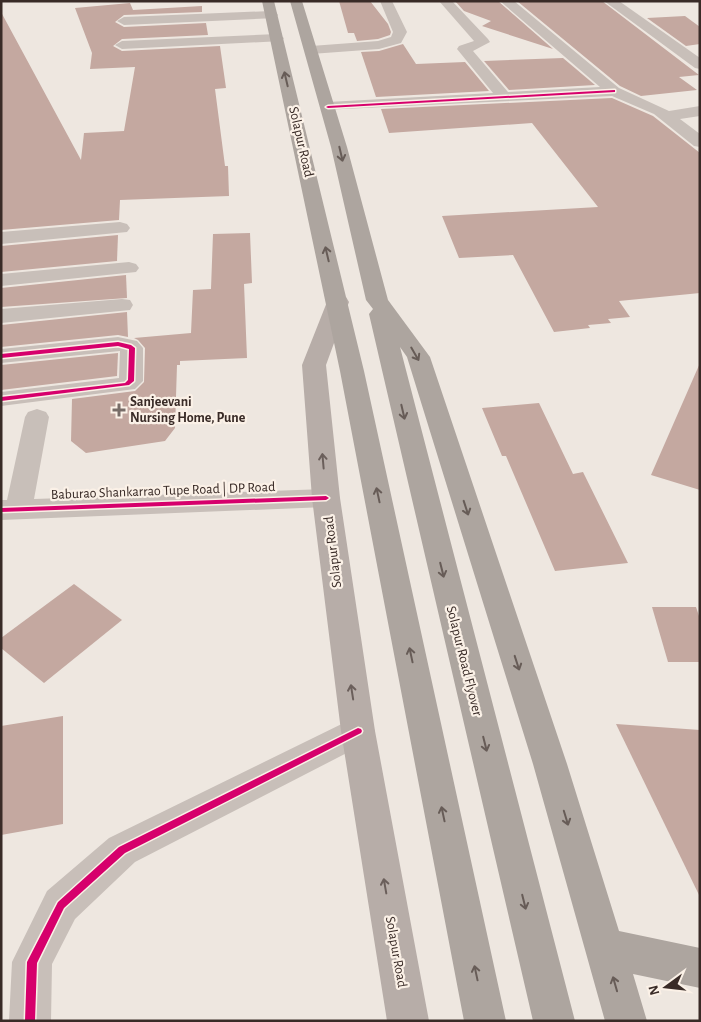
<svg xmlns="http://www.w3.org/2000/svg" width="701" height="1022" viewBox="0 0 701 1022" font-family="'Alegreya Sans',sans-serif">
	<rect width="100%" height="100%" fill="#eee7e0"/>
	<g fill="#c4a8a0">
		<path d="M339,1H370L388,24L391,32L390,35L378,39L357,41L354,33H348Z"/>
		<path d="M455,1H498L553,49L482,26L491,21L464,11Z"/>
		<path d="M517,1H602L699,75L679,77L697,90L641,96L620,86Z"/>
		<path d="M130,3L133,10L202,6V12L124,15L115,22L124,27L206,23L208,35L122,39L113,46L122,51L220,46L226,88L215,89L225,166H228L229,196L120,200L119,220L1,230V12L81,160L84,133L124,131L135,67L90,69L92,53L75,8Z"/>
		<path d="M685,16L700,27V44L686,46L647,18Z"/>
		<path d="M403,44L416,64L465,62L489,91L376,97L361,52L379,51Z"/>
		<path d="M563,58L595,85L509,90L484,61Z"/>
		<path d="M612,98L653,116L700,153V293L619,301L630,317L608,319L611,323L588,325L590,328L554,332L513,255L459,258L442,216L598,207L532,123L389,133L381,109Z"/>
		<path d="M250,233L252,283L244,284L247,358L180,361V365H177L175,428L165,441L86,453L71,441L72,399L135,391L144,382L145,348L138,340L134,338L191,333L193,290L211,289L213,234Z"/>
		<path d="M118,235L117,261L1,272V246Z"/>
		<path d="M126,275L127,298L1,307V288Z"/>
		<path d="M127,312L128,337L118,335L1,347V325Z"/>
		<path d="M118,353L117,376L1,390V365Z"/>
		<path d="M700,363V490L651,475Z"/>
		<path d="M539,403L573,474L583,472L628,563L555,571L506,456H502L482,408Z"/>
		<path d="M74,584L122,620L44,683L1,648V638Z"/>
		<path d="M652,607H696L700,619V662H668Z"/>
		<path d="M63,716V824L1,835V726Z"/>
		<path d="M616,724L700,730V897Z"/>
	</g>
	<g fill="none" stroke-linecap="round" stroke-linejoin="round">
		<g fill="#c8bfb9" fill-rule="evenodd">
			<path d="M380,1H392L407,32L401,43L379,49L311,54L304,50L311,46L378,41L391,37L393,32Z"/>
			<path d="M439,1H452L488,39L490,42L473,51L508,92L600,87L500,1H514L619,88L669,111L700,106V116L680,119L700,134V147L694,146L654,114L612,96L322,110L320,107L328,102L493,93L457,49L459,46L474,41Z"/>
			<path d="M604,1H619L700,58V69L695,68Z"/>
			<path d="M271,11L276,12L278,15L276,18L124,25L117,21L124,17Z"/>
			<path d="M277,34L284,38L282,41L122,49L115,45L122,41Z"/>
			<path d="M120,222L127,224L130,228L127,232L1,244V232Z"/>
			<path d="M129,262L136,264L139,268L136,272L1,286V274Z"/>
			<path d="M122,299L130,300L133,305L130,310L1,323V309Z"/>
			<path d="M118,337L137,341L143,348V381L135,389L1,406V392L119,378L120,351L1,363V349Z"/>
			<path d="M37,409L46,412L49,417L34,499L326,489L336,491L340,498L336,505L326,507L1,520V500H7L25,417L28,412Z"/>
			<path d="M358,716L370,721L375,731L370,741L135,862L75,919L52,964L51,1021H9L12,962L47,891L109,838Z"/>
		</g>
		<path fill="#b7ada8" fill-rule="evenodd" d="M338,296L346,297L349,302L326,365L340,498L375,731L429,1021H387L341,731L312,498L302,365L327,302L330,297Z"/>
		<g fill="#ada59f" fill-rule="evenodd">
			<path d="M262,1H274L364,371L506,1021H464L340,371Z"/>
			<path d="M290,1H302L347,147L388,300L430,357L567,764L619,931L700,948V988L633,974L647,1021H605L533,764L407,357L400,347L575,1021H533L369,314L373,309L366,300L331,147Z"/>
		</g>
		<defs>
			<g id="cycleway">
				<path d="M614,90H615V92L328,108L326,107L328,106Z"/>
				<path d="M118,342L131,345L135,348L134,381L129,385L1,401V397L125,383L128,380L129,349L118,346L1,358V354Z"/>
				<path d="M326,496L329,498L326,500L1,512V508Z"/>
				<path d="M358,728L361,729L362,731L361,733L125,853L64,908L37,963L35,1021H25L27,962L58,902L119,847Z"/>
			</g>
		</defs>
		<use href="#cycleway" stroke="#fbf1e7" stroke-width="3"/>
		<use href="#cycleway" fill="#d6006c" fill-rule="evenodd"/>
	</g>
	<defs><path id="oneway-shaft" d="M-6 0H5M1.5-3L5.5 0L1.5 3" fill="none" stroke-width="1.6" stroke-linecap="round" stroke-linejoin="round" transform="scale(1.25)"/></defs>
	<g stroke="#675c57">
		<use href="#oneway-shaft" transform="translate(286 79) rotate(-103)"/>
		<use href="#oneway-shaft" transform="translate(341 154) rotate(77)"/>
		<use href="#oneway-shaft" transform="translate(327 254) rotate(-103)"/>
		<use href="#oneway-shaft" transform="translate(415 354) rotate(60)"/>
		<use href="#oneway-shaft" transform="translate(403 412) rotate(77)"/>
		<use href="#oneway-shaft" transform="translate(378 495) rotate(-102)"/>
		<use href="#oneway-shaft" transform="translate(466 508) rotate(72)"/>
		<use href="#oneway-shaft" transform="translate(442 570) rotate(76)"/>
		<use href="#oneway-shaft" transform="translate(411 655) rotate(-102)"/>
		<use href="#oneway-shaft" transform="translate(517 663) rotate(72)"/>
		<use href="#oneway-shaft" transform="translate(485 744) rotate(76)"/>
		<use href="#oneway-shaft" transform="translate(443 814) rotate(-102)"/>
		<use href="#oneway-shaft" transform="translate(566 818) rotate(73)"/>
		<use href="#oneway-shaft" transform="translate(524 902) rotate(76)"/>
		<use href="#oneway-shaft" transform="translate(476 973) rotate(-102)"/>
		<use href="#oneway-shaft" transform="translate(615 984) rotate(-106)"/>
	</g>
	<g stroke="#6b5f5b">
		<use href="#oneway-shaft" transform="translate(323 461) rotate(-95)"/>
		<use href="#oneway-shaft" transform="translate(352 692) rotate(-99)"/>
		<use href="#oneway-shaft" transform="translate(385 886) rotate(-100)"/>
	</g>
	<path fill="#786d68" stroke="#fbf1e7" stroke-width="2" d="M116.5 402.5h5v5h5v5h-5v5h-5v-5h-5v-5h5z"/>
	<g text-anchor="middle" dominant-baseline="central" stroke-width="4.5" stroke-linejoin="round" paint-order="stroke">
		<g font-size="14" fill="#392b27" stroke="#fbf1e7">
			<text transform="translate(301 142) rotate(77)">Solapur Road</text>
			<text transform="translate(163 491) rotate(-2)">Baburao Shankarrao Tupe Road | DP Road</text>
			<text transform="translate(333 552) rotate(-97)">Solapur Road</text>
			<text transform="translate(464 661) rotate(76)">Solapur Road Flyover</text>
			<text transform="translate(396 952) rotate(80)">Solapur Road</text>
		</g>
		<g font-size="14" font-weight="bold" fill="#392b27" stroke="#fbf1e7" text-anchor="start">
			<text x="130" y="402">Sanjeevani<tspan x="130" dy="16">Nursing Home, Pune</tspan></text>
		</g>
	</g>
	<rect width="701" height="1022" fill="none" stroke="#392b27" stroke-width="5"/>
	<g transform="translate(666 987) rotate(255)" stroke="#fbf1e7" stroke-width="4" paint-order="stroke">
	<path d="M0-4L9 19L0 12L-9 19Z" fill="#392b27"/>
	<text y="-8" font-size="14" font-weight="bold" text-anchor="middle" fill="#392b27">N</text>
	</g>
</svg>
